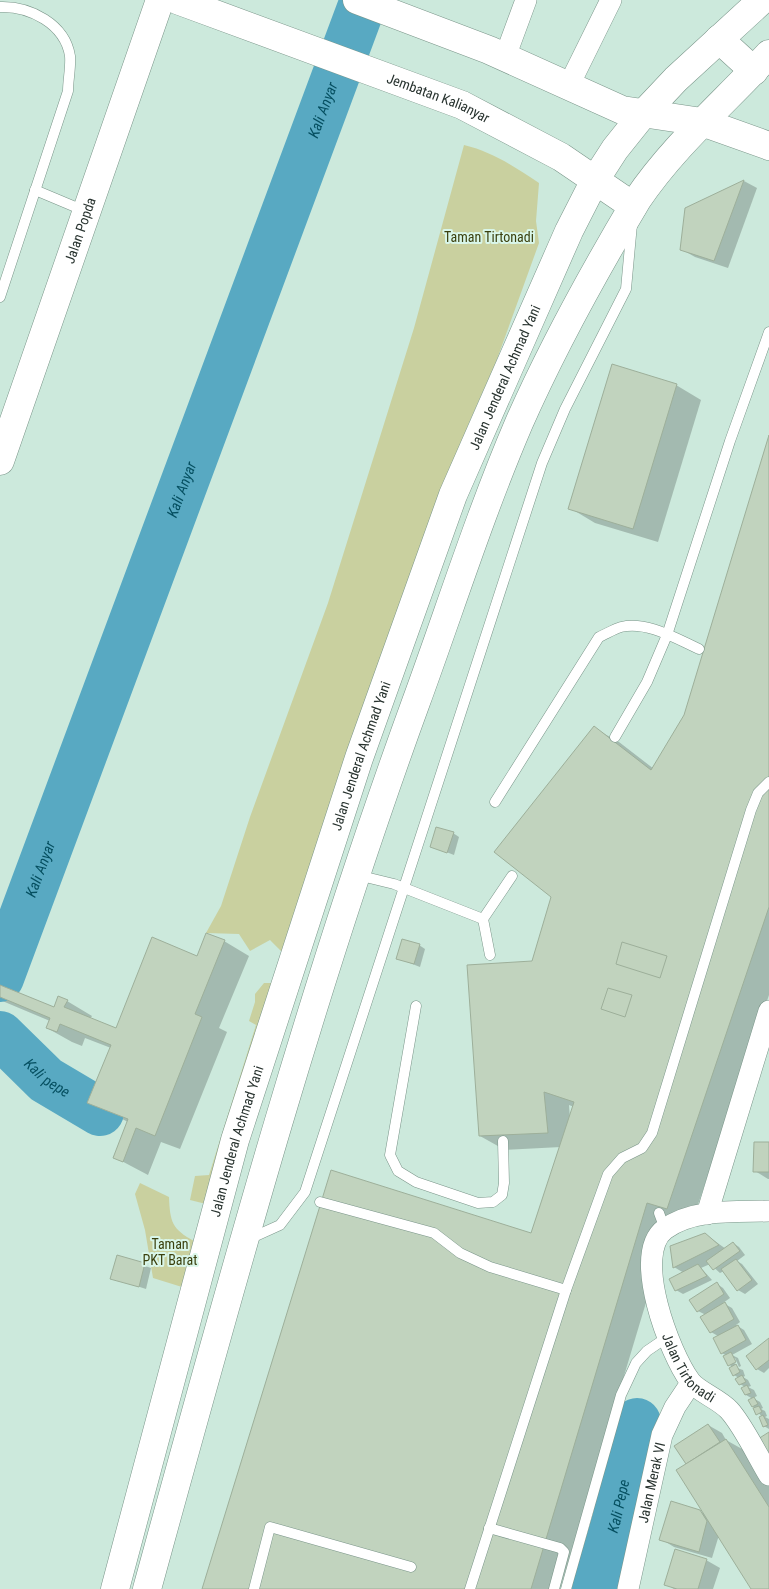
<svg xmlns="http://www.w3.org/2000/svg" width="769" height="1589" viewBox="0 0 769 1589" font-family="'Roboto Condensed',sans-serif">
	<rect width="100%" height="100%" fill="#cce9dc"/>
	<g fill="#c9d09f">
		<path d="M464,145C493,152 515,167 539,183L536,221L539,243L496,362L469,423L420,549L284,954L270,940L250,951L239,934L206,933L221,906L250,817L328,603L414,328Z"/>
		<path d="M264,983H275L206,1204L190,1200L195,1176L209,1175L256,1025L249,1021L255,1002V994Z"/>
		<path d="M140,1183L169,1197C170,1222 172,1229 194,1241L182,1287L153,1278L145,1230L135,1194Z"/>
	</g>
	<g fill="#0003" fill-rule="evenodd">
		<path d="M744,181L757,188L728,268L695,257L681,249L686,209Z"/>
		<path d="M676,385L701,400L658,542L595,523L570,508Z"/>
		<path d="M769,439V995L692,1222L672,1216L560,1589H203L531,1234L561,1147L505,1150L480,1136L552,897L594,728L619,742L654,769L685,715ZM569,1105L574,1107L570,1119Z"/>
		<path d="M453,833L459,837L454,855L431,846Z"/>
		<path d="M224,941L249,956L219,1028L227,1032L180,1149L161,1142L148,1175L114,1157L128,1122L89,1102L111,1048L85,1038L82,1046L72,1042L47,1028L50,1021L0,1000V986L55,1008L67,1001L92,1016L90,1019L116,1030L198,958Z"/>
		<path d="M419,945L425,949L420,967L397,958Z"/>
		<path d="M769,1144V1179H768L755,1171Z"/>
		<path d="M705,1234L726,1249L733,1243L739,1247L745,1255L737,1261L742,1264L758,1284L745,1294L738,1290L724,1271L720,1273L710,1264L701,1268L712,1280L683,1294L676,1290L684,1273L674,1267Z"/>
		<path d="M118,1257L151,1268L146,1289L112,1278Z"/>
		<path d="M717,1284L723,1288L730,1298L723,1303L732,1308L740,1322L736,1325L744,1330L752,1344L732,1355L738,1358L741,1366L739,1367L735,1358H732L737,1368L743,1370L745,1376L743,1377L748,1380L751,1386L748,1387L754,1390L757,1396L753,1398L760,1402L763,1408L761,1409L765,1411L767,1416L765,1417L769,1419V1429L764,1426L762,1417L753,1406V1399L746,1395L743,1388L745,1387L740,1384L739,1378L734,1375L727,1356L722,1353L718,1336L711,1332L706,1315L698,1311Z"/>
		<path d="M769,1340V1368L764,1373L757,1369Z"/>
		<path d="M708,1425L722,1433L726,1440L751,1454L769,1483V1589H753L719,1535L712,1558L674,1547L661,1539L700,1511L706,1515L688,1464Z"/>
		<path d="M706,1560L720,1568L713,1589H674L666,1584Z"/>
	</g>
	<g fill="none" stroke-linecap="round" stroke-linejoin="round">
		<g stroke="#58a9c2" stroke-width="48">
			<path id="s1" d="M0,978L364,0"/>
			<path id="s2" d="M0,1035L46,1080L100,1112"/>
			<path id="s3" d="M596,1589L616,1520L637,1422"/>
		</g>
	</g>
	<g fill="#c1d3be" stroke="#9daf9a">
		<path d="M744,180L714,261L680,250L685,208Z"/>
		<path d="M612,364L677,384L633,529L568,509Z"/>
		<path d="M769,435V907L667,1209L647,1203L531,1589H202L331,1170L531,1233L574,1102L544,1092L548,1133L479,1136L467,965L532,961L551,897L494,852L594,726L651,770L684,715Z"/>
		<path d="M436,827L454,832L447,853L430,847Z"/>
		<path d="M206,933L225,940L195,1014L202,1017L155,1136L136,1128L123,1162L113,1158L128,1119L87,1103L111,1045L60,1024L57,1032L46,1028L50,1018L0,997V985L54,1007L58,996L68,1000L64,1007L116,1028L152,937L197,956Z"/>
		<path d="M402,939L420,944L414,964L396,959Z"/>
		<path d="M622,942L667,956L660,978L616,964Z"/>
		<path d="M608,988L632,995L625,1017L601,1009Z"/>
		<path d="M754,1142H769V1172H753Z"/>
		<path d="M705,1233L719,1245L673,1268L670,1246Z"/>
		<path d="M733,1242L740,1251L713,1270L706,1261Z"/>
		<path d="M117,1255L145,1263L139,1287L110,1279Z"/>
		<path d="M736,1259L752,1280L737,1291L721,1269Z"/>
		<path d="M698,1264L707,1276L675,1291L669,1279Z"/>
		<path d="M717,1282L724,1294L697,1312L689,1300Z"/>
		<path d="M725,1302L734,1319L710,1333L700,1317Z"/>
		<path d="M738,1325L746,1340L721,1354L713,1338Z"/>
		<path d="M769,1338V1360L756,1370L746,1356Z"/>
		<path d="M731,1352L736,1362L728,1366L723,1356Z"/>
		<path d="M736,1364L740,1372L733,1376L729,1368Z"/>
		<path d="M742,1375L746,1382L739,1385L735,1379Z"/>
		<path d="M747,1385L751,1393L745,1395L741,1388Z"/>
		<path d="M754,1397L758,1404L752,1407L748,1400Z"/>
		<path d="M759,1406L762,1412L756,1415L753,1408Z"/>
		<path d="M763,1415L768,1425L763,1427L759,1417Z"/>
		<path d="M708,1424L720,1442L686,1464L674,1446Z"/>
		<path d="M769,1432V1457L758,1439Z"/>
		<path d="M726,1439L769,1507V1589H751L676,1470Z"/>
		<path d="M671,1501L700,1510L707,1521L699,1552L659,1540Z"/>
		<path d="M675,1549L707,1559L698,1589H677L664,1585Z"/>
	</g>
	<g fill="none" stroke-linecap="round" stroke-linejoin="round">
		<defs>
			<g id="lane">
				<path d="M0,7C30,6 65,24 70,56C71,67 68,80 68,91L0,297"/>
				<path d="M35,190L85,211"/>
				<path d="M615,737L647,682L667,635L730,441L769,332"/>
				<path d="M495,802L599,637C606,634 614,629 621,627C647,621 675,638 699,649"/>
				<path d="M357,875L394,884L483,919"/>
				<path d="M490,955L483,919L512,876"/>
				<path d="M416,1006L390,1155L398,1171L416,1182L478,1203L493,1202L502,1195L504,1183L503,1141"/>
				<path d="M320,1202L434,1233L460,1253L490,1267L566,1290"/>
				<path d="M659,1213L665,1229"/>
				<path d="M249,1239L280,1225L305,1192L542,463L565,409L626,289L632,224"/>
				<path d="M489,1528L560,1548L564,1552L554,1589"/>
				<path d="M254,1589L270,1527L411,1567"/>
				<path d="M470,1589L566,1290L608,1174L622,1158L642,1148L652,1133L751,810L758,793L769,782"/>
				<path d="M566,1589L621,1395L636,1363L647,1351L666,1338"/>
			</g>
			<g id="street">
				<path d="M505,57L526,0"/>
				<path d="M568,87L611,0"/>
				<path id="s4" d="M769,1211C736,1212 694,1208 665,1229C631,1254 670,1354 690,1381C697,1391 719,1399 729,1410C743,1425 758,1457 769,1475"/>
				<path d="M707,1214L769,1011"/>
				<path id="s5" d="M628,1589L662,1435L675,1407L691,1383"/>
			</g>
			<g id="secondary">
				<path d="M702,122L769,146"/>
				<path id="s6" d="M0,461L160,0"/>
			</g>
			<g id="primary">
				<path d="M719,39L754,71"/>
				<path id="s7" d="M115,1589L235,1140L359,758L453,495L569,231L595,180L615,149L643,114L676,79L762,0"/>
				<path d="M147,1589C229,1291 310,992 416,702C450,609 480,514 519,423C553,346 594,272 637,200C674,145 725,102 769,54"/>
			</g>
			<g id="highway">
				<path id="s8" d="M177,0L462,105L561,157L633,206"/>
				<path d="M357,0L489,50L622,110L702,122"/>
			</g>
		</defs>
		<use href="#lane" stroke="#7a9589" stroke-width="11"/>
		<use href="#street" stroke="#7a9589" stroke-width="22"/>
		<use href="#secondary" stroke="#7a9589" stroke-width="29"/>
		<use href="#primary" stroke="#7a9589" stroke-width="29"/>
		<use href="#highway" stroke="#7a9589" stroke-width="29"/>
		<use href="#lane" stroke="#fff" stroke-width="10"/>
		<use href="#street" stroke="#fff" stroke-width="21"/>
		<use href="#secondary" stroke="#fff" stroke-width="28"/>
		<use href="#primary" stroke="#fff" stroke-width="28"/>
		<use href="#highway" stroke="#fff" stroke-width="28"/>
	</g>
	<g text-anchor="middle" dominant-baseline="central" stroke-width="4" stroke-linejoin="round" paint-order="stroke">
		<g font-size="14" fill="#28332f" stroke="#d9f6e9">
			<text stroke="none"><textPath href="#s8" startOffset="279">Jembatan Kalianyar</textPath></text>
			<text stroke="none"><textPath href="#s6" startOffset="244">Jalan Popda</textPath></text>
			<text stroke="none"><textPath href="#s7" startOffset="1274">Jalan Jenderal Achmad Yani</textPath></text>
			<text stroke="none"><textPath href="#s7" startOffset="869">Jalan Jenderal Achmad Yani</textPath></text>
			<text stroke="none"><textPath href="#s7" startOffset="464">Jalan Jenderal Achmad Yani</textPath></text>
			<text stroke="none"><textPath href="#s4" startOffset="259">Jalan Tirtonadi</textPath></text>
			<text stroke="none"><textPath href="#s5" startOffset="109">Jalan Merak VI</textPath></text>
		</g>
		<g font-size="14" fill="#3b400e" stroke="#d9f6e9">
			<text x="489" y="237">Taman Tirtonadi</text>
			<text x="170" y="1244">Taman<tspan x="170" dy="16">PKT Barat</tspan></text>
		</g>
		<g font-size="15" font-style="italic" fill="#054f60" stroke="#d9f6e9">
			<text stroke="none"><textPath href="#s1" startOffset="926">Kali Anyar</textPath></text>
			<text stroke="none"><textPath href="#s1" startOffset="521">Kali Anyar</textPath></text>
			<text stroke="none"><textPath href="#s1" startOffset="116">Kali Anyar</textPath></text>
			<text stroke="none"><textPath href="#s2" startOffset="64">Kali pepe</textPath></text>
			<text stroke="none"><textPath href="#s3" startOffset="86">Kali Pepe</textPath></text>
		</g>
	</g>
</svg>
